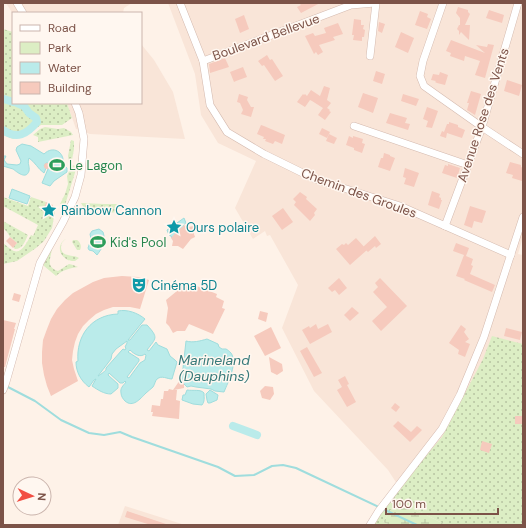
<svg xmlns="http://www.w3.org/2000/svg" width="526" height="528" viewBox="0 0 526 528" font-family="'DM Sans',sans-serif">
	<defs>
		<pattern id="green-dots" width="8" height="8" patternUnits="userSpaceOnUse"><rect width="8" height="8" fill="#dceec4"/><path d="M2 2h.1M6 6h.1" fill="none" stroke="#b7c3a1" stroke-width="1.8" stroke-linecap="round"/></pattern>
		<pattern id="wetland-marsh" width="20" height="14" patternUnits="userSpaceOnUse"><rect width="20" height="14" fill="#dceec4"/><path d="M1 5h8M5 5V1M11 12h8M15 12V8" fill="none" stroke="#b7c3a1"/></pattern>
	</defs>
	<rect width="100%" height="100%" fill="#fef2e8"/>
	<g fill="#f9e5d8">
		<path d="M6,3H132L124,8L123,13H13V14Z"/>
		<path d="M168,3H523V237L518,254L523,255V525L399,487L388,470L314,391L282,328L298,285L270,235L267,236L265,231L253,239L235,208L256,161L218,143L201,115L195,74Z"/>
		<path d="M141,44L154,60L173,92L185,139L90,134L76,129L67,103H141Z"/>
		<path d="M125,506L185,525H118Z"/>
	</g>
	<g fill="url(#green-dots)">
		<path d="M3,29L13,32V103H67L72,118L62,125H41L25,136L13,139L3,135Z"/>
		<path d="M45,127L58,129L64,128L71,132L73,135L38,142V137L33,135L40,129Z"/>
		<path d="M71,140L74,141V149L71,165L77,166L65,205L60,204L65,194L68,184L67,176L70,169L68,156Z"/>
		<path d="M3,197L28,206L31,197L46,202L44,211L49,213L51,210L55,211L52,228L44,241L36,248L17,261L3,264V243C6,245 11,250 14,251C22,254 28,240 31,235L33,236L38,225L3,206Z"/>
		<path d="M81,203L104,204H118V212L108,213L101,209H86L84,208Z"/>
		<path d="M3,221L28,235C25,241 23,249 15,249L13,247L17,243L10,237L7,232L3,228Z"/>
		<path d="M66,239C63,241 61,243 61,247C61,255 68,255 73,256C76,256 77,257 79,258L75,261C71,261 68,261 65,258C58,253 58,243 66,239Z"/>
		<path d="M73,240H77C80,242 82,246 80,250H77L72,242Z"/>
		<path d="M52,247C52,257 44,266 58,271L69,264L73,265L78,267C70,268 62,270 56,276L44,266L43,264Z"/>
		<path d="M492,336L523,344V525H446L397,500L383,522L391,525H372L399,487L442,437L483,359Z"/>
	</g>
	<path fill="url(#wetland-marsh)" d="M397,500L446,525H391L383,522Z"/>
	<g fill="#baebea" stroke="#9fdddd" fill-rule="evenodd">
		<path d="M22,144L31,146L44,154C53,145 65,152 63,164L67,168V172L54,181L50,186L42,183L48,169L50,167V165L49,163H46L44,166L46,168L44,173C38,169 35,162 29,158C27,164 30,166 29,171C26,180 17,172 13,169C10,168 6,167 3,166V156H6L4,160L7,164L17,165L20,164L21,161L16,150L17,147Z"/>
		<path d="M12,189L30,196L27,204L9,198Z"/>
		<path d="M184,218L186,223L183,225L184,228L172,238L171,236L169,235L167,230Z"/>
		<path d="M99,229L103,232C106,241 103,247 97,255L93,251L89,250L88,248L91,239L90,234L92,231Z"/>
		<path d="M118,311C127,309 138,313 145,319L128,340H130L142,325H147C159,338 156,338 147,350L149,351L156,342L158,345L167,349L170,356L175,360L177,362L172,379C167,379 162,375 157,379C155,381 155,384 153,387C151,389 148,391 146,393C140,399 133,408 125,401C123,399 121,396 121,393C120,388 123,386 126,382L125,381L123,383H120L109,373L108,375L118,384V388L111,394C104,394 98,390 92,386L96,379L94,380L89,387C81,381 76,372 76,362L78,361C76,336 91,315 118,314ZM127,341V343L125,347L126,348L125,350L123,349L122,350L106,368V370C105,371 99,376 98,376L111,359L112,354L116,349ZM130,350C134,354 140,358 145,354L146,355L145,360L140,363L129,378L127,377L139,361V359L128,352Z"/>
		<path d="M207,339L218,344L219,347L222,349H226C228,350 229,351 231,353C238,363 228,382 224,392L215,391L211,389L196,387L191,386L187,387L180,380L183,368L186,341C193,343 200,341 207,339Z"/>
		<path d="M187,390C193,391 201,389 204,393C204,398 205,401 202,405L193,404L182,400L183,395H185Z"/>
		<path d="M210,390L218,395L217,400L210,403H208L207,400L206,394Z"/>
	</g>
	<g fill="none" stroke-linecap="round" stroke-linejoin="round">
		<path stroke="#9fdddd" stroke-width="2" d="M6,386L35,401L61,420L89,433L104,435L120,432L132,437L218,467L235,476L254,475L272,466L283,465L296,468L417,525"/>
		<g stroke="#baebea" stroke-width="8">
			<path d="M3,99H4L13,102"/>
			<path d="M3,130C17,140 27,134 37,122L36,118L29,113L24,106L17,103"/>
			<path d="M233,426L257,435"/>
		</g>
	</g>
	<g fill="#f6cabd">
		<path d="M299,3H320L301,13L297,7L301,5Z"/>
		<path d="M458,7L468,10V12L470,14L465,25H470L469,40L461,32L459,35V31L457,29L459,25H460V18L456,13Z"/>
		<path d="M489,10L504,15L502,23L486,18Z"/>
		<path d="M420,11L428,14L427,17L431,19L427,29L415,25Z"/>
		<path d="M244,15L249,29L240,33L235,19Z"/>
		<path d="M354,19L361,20V25H364L363,29L365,30L364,37H362V41L353,40L354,35H352Z"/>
		<path d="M379,22L385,24L382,33L378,31Z"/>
		<path d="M338,23L343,34L333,37L335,40L319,45L323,52L318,55L316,52L314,54L305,36L313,33L315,36L326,33L324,28Z"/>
		<path d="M401,32L414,38L408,53L395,47Z"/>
		<path d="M451,40L485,53L476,45L487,47L488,44L494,45L485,78L475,75L480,61L465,56L464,61L450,56L451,53L446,51Z"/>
		<path d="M267,55L270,60L272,59L283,76L275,81L264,65L262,66L258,61Z"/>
		<path d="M225,58L229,67L210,73L209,64Z"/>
		<path d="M243,67L247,77L236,81L234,82L230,72Z"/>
		<path d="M376,71L385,74L382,84L373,81Z"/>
		<path d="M440,72L448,75L445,85L437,83L435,82L436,81L431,80L433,74L439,75Z"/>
		<path d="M507,80L522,85L519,96L504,91Z"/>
		<path d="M324,86L330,88L327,100L331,103L327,108L330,110L329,111L331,112L325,120L318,115L323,108L312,101L310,100L305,107L297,102L303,94L304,95L305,94L307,96L311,90L320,96Z"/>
		<path d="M471,91L481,94L475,115L467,110L469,103H467Z"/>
		<path d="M363,93L378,98L373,113L358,107Z"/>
		<path d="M239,94L248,97L247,100L251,107H254L251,117L241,114L243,110L240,103L237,102Z"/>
		<path d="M403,94L419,99L416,106L401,101Z"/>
		<path d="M427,107L438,111L432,128L426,127L428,121L423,119Z"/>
		<path d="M390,113L407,118L405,123L410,124L408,130L386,123Z"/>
		<path d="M449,122L458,125V127L465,130L462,138L447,133L446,138L440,136L442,131L444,132L447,124H449Z"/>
		<path d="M261,125L264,126L285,135L282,144L275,141L273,144L265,141L266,139H263L264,137L257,134Z"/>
		<path d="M322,128L330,132L327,138L319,134Z"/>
		<path d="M329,134L337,138L334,144L326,141Z"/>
		<path d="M349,136L353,138V136L363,139L362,143L365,144L362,153L354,150V148L346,145Z"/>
		<path d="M384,153L390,155V156L395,158L390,171L378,167L381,158H383Z"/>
		<path d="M510,162L521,165V167L523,168V177L522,181L512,178L513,175L506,173Z"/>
		<circle cx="47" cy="166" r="3"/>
		<path d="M448,164L460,168L457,178L442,173L445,165L448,166Z"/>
		<path d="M405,168L419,173L414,187L404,184L406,178L403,177Z"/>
		<path d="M432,191L440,194L439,197L441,198V200H442L439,209L428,205Z"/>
		<path d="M300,192L307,197L306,199L317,209L314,213L315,215L310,221L294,205L296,202L293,199Z"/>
		<path d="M46,202L53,205L50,213L43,211Z"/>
		<path d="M470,206L486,211L482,223L474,221L472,228L464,225Z"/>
		<path d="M283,208L293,222L282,230L272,216Z"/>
		<path d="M185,225L188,227L194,226L193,231L195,237L191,239L183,249L178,246H172L173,241L171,238L177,231Z"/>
		<path d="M375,236L381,244L376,248L375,246L368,252L363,247Z"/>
		<path d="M10,237L17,243L13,248L6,241Z"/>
		<path d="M356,238L367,250L350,265L336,249L342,244L344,245L346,243L348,245Z"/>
		<path d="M456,243L469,248L466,256L473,259L471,265L473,266L470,274L495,285L492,292L464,280L465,279L456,276L464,255L453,251Z"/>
		<path d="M122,276L138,277L149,280L140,309L130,307H113L104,310L96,314L89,320L83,326L78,334L75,342L73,351L72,360L74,369L78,381L51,396L47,386L44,375L42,363V352L43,340L47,329L51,319L57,309L65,300L73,293L93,282L104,278Z"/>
		<path d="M339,278L347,288L339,295L335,290L332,292L328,288Z"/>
		<path d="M380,278L407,306L381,331L372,321L387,307L373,292L378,287L375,283Z"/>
		<path d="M182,284L189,285L193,284L194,285L217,294L216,297L224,301L222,308L225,309L213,334L189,324L185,331H177L173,333L169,326L166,323L168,308L166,300L177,291Z"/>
		<path d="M14,293L21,295L19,302L12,300Z"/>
		<path d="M352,307L359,313L350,321L344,315Z"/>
		<path d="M260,311L268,313L266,322L258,319Z"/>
		<path d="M3,320L16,323L14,329H15L5,367H3Z"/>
		<path d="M316,324L318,329L328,324L332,332L310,344L302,330L309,326L310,328Z"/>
		<path d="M461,325L466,329L464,332L469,339L465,342L470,344L465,357L458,354L459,350L449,343Z"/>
		<path d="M271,327L281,348L265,356L254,336Z"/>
		<path d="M506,328L522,332L520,340L504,336Z"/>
		<path d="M307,347L322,373L314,377L300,351Z"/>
		<path d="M269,357L282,364L283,371L277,375L271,372Z"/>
		<path d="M345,376L349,384L347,385L356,402L347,407L337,390L342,387L338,380Z"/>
		<path d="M180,380L184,383V388L174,390H177L176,400L180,401L179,419L152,416L153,412H151L152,405L160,406L161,399H163L164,391H168L169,389L173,390Z"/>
		<path d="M265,386L273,387L274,394L270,400L262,398L260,391Z"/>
		<path d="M395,403L400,407L396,412L391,408Z"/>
		<rect x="515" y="416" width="8" height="8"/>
		<path d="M398,421L411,432L417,426L422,430L410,442L393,426Z"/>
		<path d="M482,441L492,444L489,453L480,450Z"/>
		<path d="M127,511L166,524V525H151L125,517Z"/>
	</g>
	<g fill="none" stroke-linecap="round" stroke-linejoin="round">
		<defs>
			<g id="street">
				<path d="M17,3L23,13"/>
				<path d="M180,3L203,61L210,105L227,132L264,154L315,179L400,206L511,255"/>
				<path d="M443,3L423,61L420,76L424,86L482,127L523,154"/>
				<path d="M370,56L376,3"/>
				<path d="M203,61L351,5L375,3"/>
				<path d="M354,126L468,165"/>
				<path d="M445,226L482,127L518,3"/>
				<path d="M3,390L6,382L40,263L63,222L75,197L81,175L84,139L79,113L75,103"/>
				<path d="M370,525L378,512L442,429L460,395L484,337L523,217"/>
			</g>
		</defs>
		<use href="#street" stroke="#d4baaf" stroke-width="8"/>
		<use href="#street" stroke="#fff" stroke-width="7"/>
	</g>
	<defs>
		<symbol id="stadium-bare" viewBox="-9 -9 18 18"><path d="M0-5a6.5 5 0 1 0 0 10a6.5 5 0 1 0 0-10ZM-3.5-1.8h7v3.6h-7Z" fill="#2e9e5b" stroke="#fff7f0" stroke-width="2.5" paint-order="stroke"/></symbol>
		<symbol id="sight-bare" viewBox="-9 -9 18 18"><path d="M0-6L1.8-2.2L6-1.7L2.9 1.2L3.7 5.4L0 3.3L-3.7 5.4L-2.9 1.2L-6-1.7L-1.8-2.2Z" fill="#0f9aa8" stroke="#fff7f0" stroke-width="2.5" paint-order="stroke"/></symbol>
		<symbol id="theatre-bare" viewBox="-9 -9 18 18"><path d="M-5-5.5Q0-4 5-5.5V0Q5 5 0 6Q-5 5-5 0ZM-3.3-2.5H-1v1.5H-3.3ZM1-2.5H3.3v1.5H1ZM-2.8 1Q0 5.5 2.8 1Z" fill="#0f9aa8" stroke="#fff7f0" stroke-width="2.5" paint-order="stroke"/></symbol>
	</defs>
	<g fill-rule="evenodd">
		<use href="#stadium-bare" x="46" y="154" width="22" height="22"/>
		<use href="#sight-bare" x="38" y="199" width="22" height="22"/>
		<use href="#sight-bare" x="163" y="216" width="22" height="22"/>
		<use href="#stadium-bare" x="87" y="231" width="22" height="22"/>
		<use href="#theatre-bare" x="128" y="274" width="22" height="22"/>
	</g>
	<g text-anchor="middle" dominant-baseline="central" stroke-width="3" stroke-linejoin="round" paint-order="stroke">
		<g font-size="13" fill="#7c5348" stroke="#fff7f0">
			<text transform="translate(266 37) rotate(-20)">Boulevard Bellevue</text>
			<text transform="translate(483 115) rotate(-72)">Avenue Rose des Vents</text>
			<text transform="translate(359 193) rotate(20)">Chemin des Groules</text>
		</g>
		<g font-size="13" fill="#27864d" stroke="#fff7f0" text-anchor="start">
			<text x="69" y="165">Le Lagon</text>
			<text x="110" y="242">Kid's Pool</text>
		</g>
		<g font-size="13" fill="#0d838f" stroke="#fff7f0" text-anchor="start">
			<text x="61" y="210">Rainbow Cannon</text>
			<text x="186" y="227">Ours polaire</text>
			<text x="151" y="285">Cinéma 5D</text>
		</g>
		<g font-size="14" font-style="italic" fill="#387a7a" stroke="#fff7f0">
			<text x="214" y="360">Marineland<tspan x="214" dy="16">(Dauphins)</tspan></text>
		</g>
	</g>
	<rect width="526" height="528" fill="none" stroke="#7c5348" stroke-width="8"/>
	<rect x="12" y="12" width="130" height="92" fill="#fff7f0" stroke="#cbb5ad"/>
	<rect x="20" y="25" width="20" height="6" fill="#ffffff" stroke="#cbb5ad"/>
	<text x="48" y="32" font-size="12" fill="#7c5348">Road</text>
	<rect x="20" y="42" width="20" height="12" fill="#dceec4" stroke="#cbb5ad"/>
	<text x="48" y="52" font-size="12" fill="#7c5348">Park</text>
	<rect x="20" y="62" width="20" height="12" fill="#baebea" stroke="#cbb5ad"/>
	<text x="48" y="72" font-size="12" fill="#7c5348">Water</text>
	<rect x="20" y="82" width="20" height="12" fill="#f6cabd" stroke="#cbb5ad"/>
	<text x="48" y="92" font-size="12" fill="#7c5348">Building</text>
	<g transform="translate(32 496) rotate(94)"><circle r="19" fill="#fff7f0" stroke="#cbb5ad"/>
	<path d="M0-3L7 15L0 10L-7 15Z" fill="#f24e43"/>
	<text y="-6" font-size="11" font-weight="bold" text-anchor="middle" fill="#7c5348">N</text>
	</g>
	<path d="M386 508v6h112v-6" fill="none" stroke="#7c5348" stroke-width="2"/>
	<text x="392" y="508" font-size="12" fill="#7c5348" stroke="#fff7f0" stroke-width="3" paint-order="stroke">100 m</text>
</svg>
